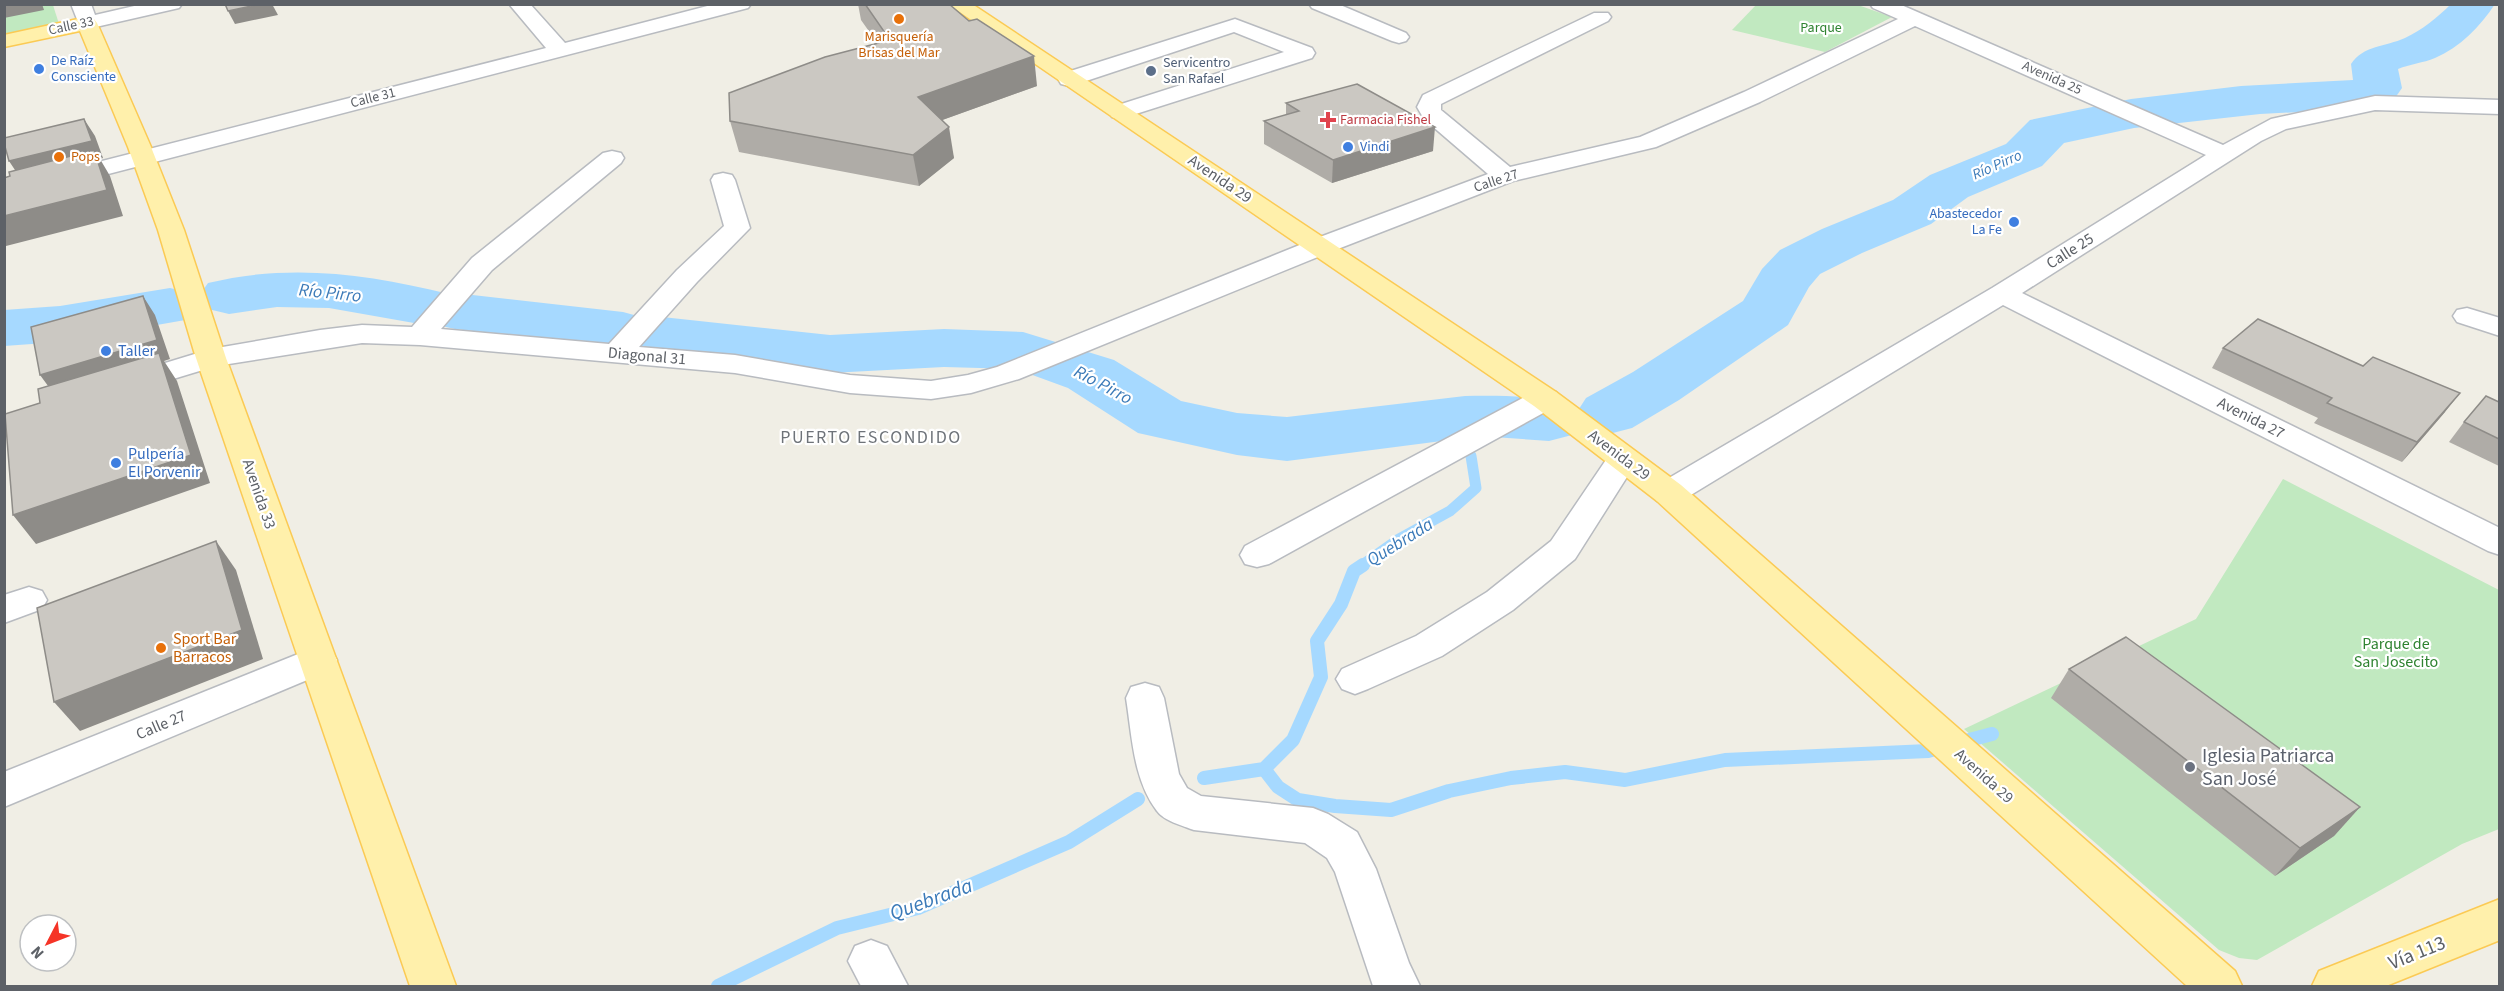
<svg xmlns="http://www.w3.org/2000/svg" width="2504" height="991" viewBox="0 0 2504 991" font-family="'Source Sans 3',sans-serif">
	<rect width="100%" height="100%" fill="#f0eee5"/>
	<g fill="#c1e9c0">
		<path d="M1757,4L1858,5L1892,17L1825,52L1732,30Z"/>
		<path d="M4,5H53L59,24L5,35Z"/>
		<path d="M2283,479L2499,590V829L2462,844L2257,960L2239,958L2219,950L1964,729L2196,619Z"/>
	</g>
	<g fill="none" stroke-linecap="round" stroke-linejoin="round">
		<path stroke="#a6d9ff" stroke-width="11" d="M1361,566L1399,539L1450,511L1476,488L1471,456"/>
		<g stroke="#a6d9ff" stroke-width="14">
			<path d="M1264,769L1278,787L1298,800L1335,806L1391,810L1449,791L1511,778L1565,772L1625,780L1725,760L1928,751L1992,734"/>
			<path d="M1204,778L1264,769L1293,740L1321,677L1317,641L1341,604L1354,571L1363,565"/>
			<path d="M718,986L837,928L918,908L1069,842L1138,799"/>
		</g>
		<g fill="#a6d9ff" fill-rule="evenodd">
			<path d="M2451,4H2495C2480,27 2460,47 2435,58C2423,63 2410,64 2398,69L2402,88L2395,98L2341,110L2260,114L2134,128L2064,143L2042,166L1968,197L1931,224L1862,253L1820,274L1809,287L1788,325L1679,400L1632,428L1609,434L1586,428L1581,421L1572,435L1549,441L1493,437L1465,438L1287,461L1237,455L1138,433L1068,388L1016,369L944,367L830,373L653,352L631,346L623,348L455,329L437,325L431,326L329,308L277,307L229,314L208,309L199,296L208,283C290,263 368,274 449,294L455,293L623,312L645,318L653,316L830,335L944,329L1023,332L1114,360L1181,401L1237,413L1287,417L1465,396C1501,395 1537,396 1572,405L1577,412L1586,398L1633,372L1743,301L1762,269L1780,250L1822,229L1893,200L1930,175L2006,144L2030,120L2131,99L2241,86L2353,80L2351,64C2364,45 2385,47 2405,38C2422,30 2437,18 2451,4Z"/>
			<path d="M170,288L191,293L200,306L191,319L60,342L4,346V310L60,306Z"/>
		</g>
		<defs>
			<g id="minor">
				<path d="M71,4H91L95,15L143,4H182L179,8L87,29L80,27Z"/>
				<path d="M509,4H530L565,43L715,4H751L748,8L4,201V186L546,48Z"/>
				<path d="M1309,4H1338L1406,33L1409,37L1406,41L1399,43L1392,41L1312,8Z"/>
				<path d="M1870,4H1899L2223,145L2271,119L2375,96L2500,100V114L2375,110L2286,129L2261,141L2022,293L2500,528V555L2488,551L2003,305L1681,501L1669,504L1657,501L1653,493L1657,485L1992,288L2206,155L1915,26L1760,102L1656,147L1513,181L1330,252L1019,379L971,393L931,399L850,393L735,373L420,345L362,343L216,366L127,393L116,390L112,384L116,378L211,349L320,330L362,325L412,327L472,258L603,153L612,151L621,153L624,158L621,163L492,270L441,329L609,344L677,270L724,226L711,180L714,175L723,173L732,175L735,180L750,228L697,282L639,347L735,355L850,375L931,381L968,375L997,367L1312,240L1488,174L1424,119L1417,107L1423,95L1594,13H1608L1611,17L1608,21L1441,104V110L1510,167L1640,137L1744,92L1898,19L1873,8Z"/>
				<path d="M1235,19L1312,48L1315,53L1312,58L1120,119L1112,117L1109,112L1112,107L1284,52L1234,32L1077,84L1069,86L1061,84L1058,79L1061,74Z"/>
				<path d="M2467,308L2500,318V336L2457,322L2453,316L2457,310Z"/>
				<path d="M1545,390L1556,392L1560,399L1556,406L1269,564L1257,567L1245,564L1240,555L1245,546L1534,392Z"/>
				<path d="M1623,448L1634,451L1639,458L1575,559L1513,610L1442,656L1368,689L1355,694L1342,689L1336,679L1342,669L1416,636L1487,592L1551,541L1612,451Z"/>
				<path d="M29,587L42,591L47,600L42,609L4,623V595Z"/>
				<path d="M318,646L331,650L337,660L331,670L4,807V772Z"/>
				<path d="M1145,683L1159,687L1164,698L1179,774L1187,788L1201,796L1313,808L1328,814L1357,832L1376,869L1409,963L1420,986H1373L1335,872L1327,858L1305,843L1194,830C1183,826 1164,821 1157,811C1133,780 1132,735 1126,698L1131,687Z"/>
				<path d="M871,940L887,946L908,986H861L848,961L855,946Z"/>
			</g>
			<g id="major">
				<path d="M948,4H972L1556,392L1681,485L2235,971L2242,986H2187L1657,501L1534,406Z"/>
				<path d="M87,17L94,19L97,23L151,147L184,230L226,358L456,986H410L196,358L158,230L128,147L80,31L4,47V35Z"/>
				<path d="M2500,899V940L2386,986H2312L2319,971Z"/>
			</g>
		</defs>
		<use href="#minor" stroke="#b8bbc0" stroke-width="3"/>
		<use href="#major" stroke="#fbca54" stroke-width="3"/>
		<use href="#minor" fill="#fff" fill-rule="evenodd"/>
		<use href="#major" fill="#fff0ab" fill-rule="evenodd"/>
	</g>
	<g fill="#afaca7">
		<path d="M858,4H865L1037,86L942,120L954,158L919,186L739,152L730,121L878,44L861,20Z"/>
		<path d="M1286,103L1433,151L1332,183L1264,144V121L1286,115Z"/>
		<path d="M2223,348L2445,412L2402,462L2314,423L2318,418L2212,368Z"/>
		<path d="M2499,402V466L2449,442L2464,422Z"/>
		<path d="M2069,669L2360,807L2334,836L2275,876L2051,698Z"/>
	</g>
	<g fill="#8e8c88">
		<path d="M4,4H42L44,10L4,18Z"/>
		<path d="M261,4H272L278,15L235,24L228,11Z"/>
		<path d="M1034,56L1037,86L923,127L918,97Z"/>
		<path d="M84,119L95,136L103,158L100,159L110,176L123,216L6,246L4,245V216L21,179L9,161Z"/>
		<path d="M949,127L954,158L919,186L913,155Z"/>
		<path d="M1435,127L1433,151L1332,183L1333,160Z"/>
		<path d="M143,296L155,315L170,359L164,361L177,381L210,483L36,544L13,515L54,394L40,375Z"/>
		<path d="M2460,393L2445,412L2402,462L2417,442Z"/>
		<path d="M216,541L236,570L263,659L80,731L54,702Z"/>
		<path d="M2360,807L2334,836L2275,876L2300,848Z"/>
	</g>
	<g fill="#cbc8c2" stroke="#8e8c88" stroke-width="1.5">
		<path d="M225,4H261L228,11Z"/>
		<path d="M865,4H949L969,21L977,19L1034,56L918,97L949,127L913,155L730,121L729,93L825,57L890,40Z"/>
		<path d="M1357,84L1435,127L1333,160L1264,121L1299,111L1286,103Z"/>
		<path d="M84,119L92,141L9,161L4,143V138Z"/>
		<path d="M94,150L107,190L4,216V178L10,176L9,172Z"/>
		<path d="M143,296L157,340L40,375L31,327Z"/>
		<path d="M2258,319L2363,366L2373,357L2460,393L2417,442L2327,403L2332,398L2223,348Z"/>
		<path d="M159,353L191,455L13,515L5,414L40,403L38,389Z"/>
		<path d="M2486,396L2499,402V439L2464,422Z"/>
		<path d="M216,541L242,630L54,702L37,608Z"/>
		<path d="M2126,637L2360,807L2300,848L2069,669Z"/>
	</g>
	<g fill="#e8710a" stroke="#fff" stroke-width="2">
		<circle cx="899" cy="19" r="6"/>
		<circle cx="59" cy="157" r="6"/>
		<circle cx="161" cy="648" r="6"/>
	</g>
	<g fill="#3f7fe0" stroke="#fff" stroke-width="2">
		<circle cx="39" cy="69" r="6"/>
		<circle cx="1348" cy="147" r="6"/>
		<circle cx="2014" cy="222" r="6"/>
		<circle cx="106" cy="351" r="6"/>
		<circle cx="116" cy="463" r="6"/>
	</g>
	<circle fill="#5c6f8a" stroke="#fff" stroke-width="2" cx="1151" cy="71" r="6"/>
	<path fill="#e0444e" stroke="#fff" stroke-width="2" d="M1325 111h6v6h6v6h-6v6h-6v-6h-6v-6h6z"/>
	<circle fill="#6b7280" stroke="#fff" stroke-width="2" cx="2190" cy="767" r="6"/>
	<g text-anchor="middle" dominant-baseline="central" stroke-width="4.5" stroke-linejoin="round" paint-order="stroke">
		<g font-size="14" fill="#5d6167" stroke="#fff">
			<text transform="translate(71 26) rotate(-12)">Calle 33</text>
			<text transform="translate(2052 78) rotate(24)">Avenida 25</text>
			<text transform="translate(373 98) rotate(-14)">Calle 31</text>
			<text transform="translate(1496 181) rotate(-18)">Calle 27</text>
		</g>
		<g font-size="14" fill="#2f8331" stroke="#fff">
			<text x="1821" y="28">Parque</text>
		</g>
		<g font-size="14" fill="#c56008" stroke="#fff">
			<text x="899" y="37">Marisquería<tspan x="899" dy="16">Brisas del Mar</tspan></text>
			<text x="71" y="157" text-anchor="start">Pops</text>
		</g>
		<g font-size="14" fill="#366cbe" stroke="#fff" text-anchor="start">
			<text x="51" y="61">De Raíz<tspan x="51" dy="16">Consciente</tspan></text>
			<text x="1360" y="147">Vindi</text>
			<text x="2002" y="214" text-anchor="end">Abastecedor<tspan x="2002" dy="16">La Fe</tspan></text>
		</g>
		<g font-size="14" fill="#4e5e75" stroke="#fff" text-anchor="start">
			<text x="1163" y="63">Servicentro<tspan x="1163" dy="16">San Rafael</tspan></text>
		</g>
		<g font-size="14" fill="#be3a42" stroke="#fff" text-anchor="start">
			<text x="1340" y="120">Farmacia Fishel</text>
		</g>
		<g font-size="15" font-style="italic" fill="#3b7ab8" stroke="#fff">
			<text transform="translate(1997 165) rotate(-24)">Río Pirro</text>
		</g>
		<g font-size="16" fill="#5d6167" stroke="#fff">
			<text transform="translate(1220 179) rotate(34)">Avenida 29</text>
			<text transform="translate(2070 251) rotate(-32)">Calle 25</text>
			<text transform="translate(647 356) rotate(5)">Diagonal 31</text>
			<text transform="translate(2251 418) rotate(27)">Avenida 27</text>
			<text transform="translate(1619 455) rotate(37)">Avenida 29</text>
			<text transform="translate(259 494) rotate(71)">Avenida 33</text>
			<text transform="translate(161 725) rotate(-23)">Calle 27</text>
			<text transform="translate(1984 776) rotate(42)">Avenida 29</text>
		</g>
		<g font-size="16" fill="#366cbe" stroke="#fff" text-anchor="start">
			<text x="118" y="351">Taller</text>
			<text x="128" y="454">Pulpería<tspan x="128" dy="18">El Porvenir</tspan></text>
		</g>
		<g font-size="16" fill="#c56008" stroke="#fff" text-anchor="start">
			<text x="173" y="639">Sport Bar<tspan x="173" dy="18">Barracos</tspan></text>
		</g>
		<g font-size="16" fill="#2f8331" stroke="#fff">
			<text x="2396" y="644">Parque de<tspan x="2396" dy="18">San Josecito</tspan></text>
		</g>
		<g font-size="18" font-style="italic" fill="#3b7ab8" stroke="#fff">
			<text transform="translate(330 293) rotate(6)">Río Pirro</text>
			<text transform="translate(1103 385) rotate(28)">Río Pirro</text>
			<text transform="translate(1400 542) rotate(-32)">Quebrada</text>
		</g>
		<g font-size="18" letter-spacing="1.5" fill="#6e7379" stroke="#fff">
			<text x="871" y="437">PUERTO ESCONDIDO</text>
		</g>
		<g font-size="20" fill="#5b616d" stroke="#fff" text-anchor="start">
			<text x="2202" y="756">Iglesia Patriarca<tspan x="2202" dy="23">San José</tspan></text>
		</g>
		<g font-size="20" fill="#5d6167" stroke="#fff">
			<text transform="translate(2417 953) rotate(-22)">Vía 113</text>
		</g>
		<g font-size="21" font-style="italic" fill="#3b7ab8" stroke="#fff">
			<text transform="translate(931 899) rotate(-20)">Quebrada</text>
		</g>
	</g>
	<rect width="2504" height="991" fill="none" stroke="#5d6167" stroke-width="12"/>
	<g transform="translate(48 943) rotate(228)"><circle r="28" fill="#ffffff" stroke="#bec0c2" stroke-width="1.5"/>
	<path d="M0-4.5L10 22L0 15L-10 22Z" fill="#f53427"/>
	<text y="-9" font-size="16" font-weight="bold" text-anchor="middle" fill="#5d6167">N</text>
	</g>
</svg>
